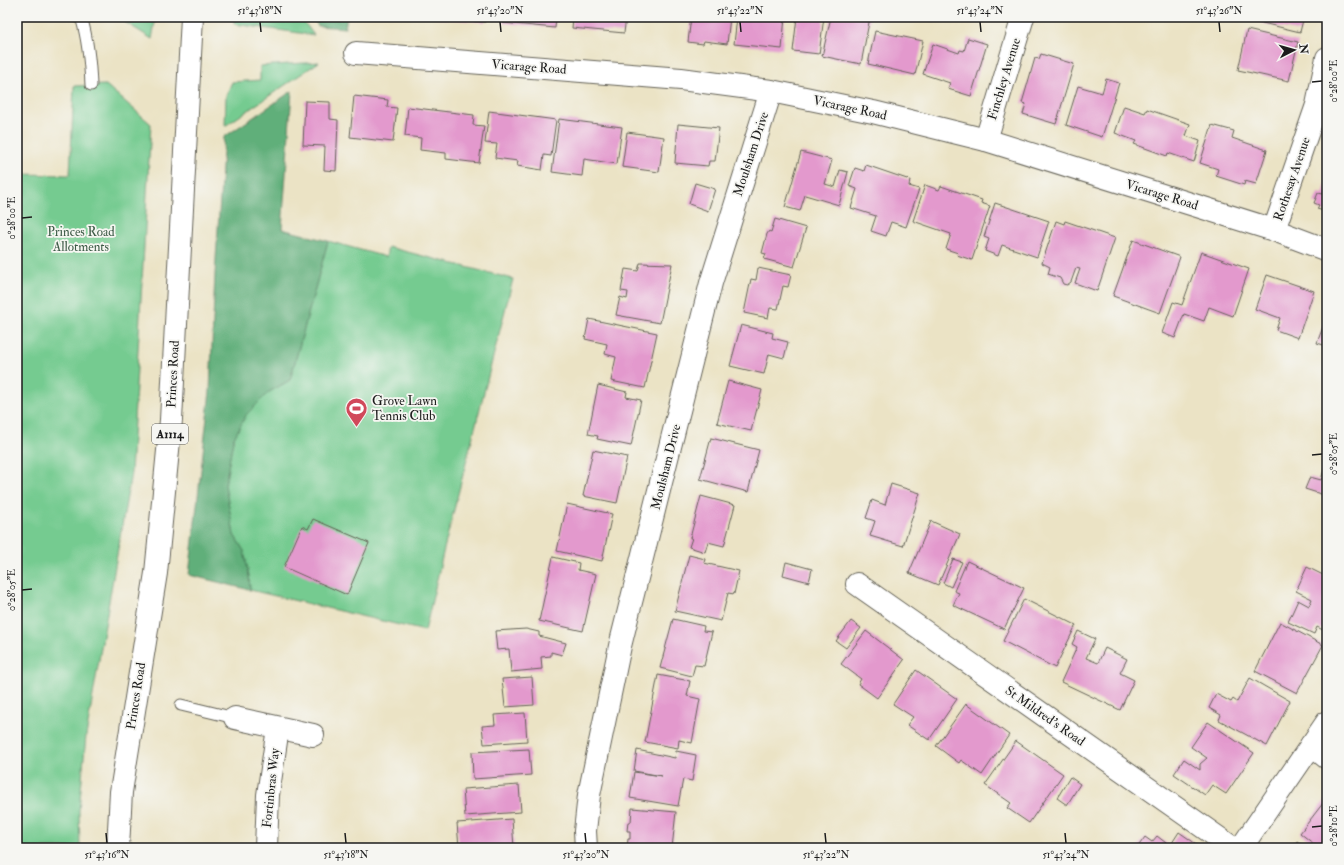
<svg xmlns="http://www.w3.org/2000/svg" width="1344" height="865" viewBox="0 0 1344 865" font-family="'IM FELL Double Pica',serif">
	<rect width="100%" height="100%" fill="#f6f6f2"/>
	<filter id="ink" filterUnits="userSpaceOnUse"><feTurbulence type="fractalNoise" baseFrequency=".025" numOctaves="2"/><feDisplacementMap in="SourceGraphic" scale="8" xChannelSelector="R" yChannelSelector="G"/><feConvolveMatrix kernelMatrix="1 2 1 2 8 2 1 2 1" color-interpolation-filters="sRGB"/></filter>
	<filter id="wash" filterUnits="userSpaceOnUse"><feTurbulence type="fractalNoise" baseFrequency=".012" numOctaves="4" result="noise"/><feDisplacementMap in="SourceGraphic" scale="16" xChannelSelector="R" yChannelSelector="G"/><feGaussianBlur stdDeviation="0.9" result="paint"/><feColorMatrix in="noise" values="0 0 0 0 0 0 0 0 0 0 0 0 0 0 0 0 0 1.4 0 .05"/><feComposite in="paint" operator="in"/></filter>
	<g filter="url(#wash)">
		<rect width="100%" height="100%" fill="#ebe3c5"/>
		<g fill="#75cb90" stroke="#487456">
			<path d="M117,17H156L152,39Z"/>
			<path d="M234,17H300L314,35L234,24Z"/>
			<path d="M319,62L225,126L226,95L232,82L260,80V66Z"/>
			<path d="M106,85L151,124L131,473L86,736L79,811L80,848H17V174L70,175L74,86Z"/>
			<path d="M328,241L386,257L388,247L513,279L444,549L425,631L250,590L249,576L244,551L234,535L225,485L233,440L245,415L269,392L290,380Z"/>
		</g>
		<g fill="#60af7a" stroke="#3e664b">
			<path d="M312,17H347L345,28L318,26Z"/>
			<path d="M292,91L282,229L328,241L290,380L269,392L246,415L233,440L225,485L234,535L244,551L249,576L250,590L189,575L210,391L215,274L224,137Z"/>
		</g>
		<g id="blocks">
			<g fill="#e399cd">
				<path d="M434,17H485V22L434,18Z"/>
				<path d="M504,17H556L555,28L503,23Z"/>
				<path d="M573,17H626L624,33L572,28Z"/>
				<path d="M691,17H730L727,44L704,41L703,44L688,42Z"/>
				<path d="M737,17H785L782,49L734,44Z"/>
				<path d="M797,17H824L819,54L793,51Z"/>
				<path d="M831,17H870L861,64L822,56Z"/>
				<path d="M1255,17H1292L1303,20L1300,32L1254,21Z"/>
				<path d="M1247,30L1298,42L1289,81L1238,70Z"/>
				<path d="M875,31L923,41L915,75L868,64Z"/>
				<path d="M968,38L987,44L971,96L948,89L950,83L923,74L933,44L959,53L960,50L964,51Z"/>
				<path d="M1041,54L1074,64L1056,124L1023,114L1026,104L1022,103L1035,58L1039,59Z"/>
				<path d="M1106,79L1119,83L1102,137L1066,125L1078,86L1102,93Z"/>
				<path d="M354,96L388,100L387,107L397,108L393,142L350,137Z"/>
				<path d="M305,101L330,102V119L338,120L336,171L324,170L325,146L303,145Z"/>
				<path d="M1124,106L1145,113L1147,109L1190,124L1186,136L1200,141L1194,162L1168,153L1167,156L1134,144L1136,141L1115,133Z"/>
				<path d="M408,107L474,115L473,125L484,126L479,163L446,159V153L420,150L421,138L405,136Z"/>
				<path d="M489,111L556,120L551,156L544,155L542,170L517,166L518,161L495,158L497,144L485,143Z"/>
				<path d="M559,119L622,127L617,164L584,159L582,176L552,172Z"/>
				<path d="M678,124L719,128L715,161H709L708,166L675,163Z"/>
				<path d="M1212,125L1234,131L1232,138L1267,150L1256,184L1245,181L1244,185L1216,176L1218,169L1200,163Z"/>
				<path d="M627,132L664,137L659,172L622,167Z"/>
				<path d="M801,152L832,160L825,184L835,187L840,170L848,172L839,205L805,195L800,211L785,207Z"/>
				<path d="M866,165L910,180L909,186L919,189L906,227L891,222L886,236L871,231L876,216L851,208L857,189L849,186L855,168L864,171Z"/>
				<path d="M1327,181V212L1317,209L1319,205L1314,203L1318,193L1323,194Z"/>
				<path d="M695,183L715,189L708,211L689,204Z"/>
				<path d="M925,185L939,190L941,186L982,200L981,203L990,206L972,260L957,255L958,253L946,249L951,234L913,221Z"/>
				<path d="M995,203L1049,221L1037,257L1002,245L998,256L985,251L989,239L984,237Z"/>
				<path d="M775,219L806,228L794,267L764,259L766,254L762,253L767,234L769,231L771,232Z"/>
				<path d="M1056,221L1064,224L1065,221L1115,238L1097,291L1075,283L1080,269L1076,268L1071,282L1067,285L1063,284L1060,278L1048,274L1050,267L1042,263Z"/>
				<path d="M1133,240L1180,257L1160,313L1113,296Z"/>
				<path d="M1201,252L1249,269L1233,316L1209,307L1204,321L1184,314L1175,338L1162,333L1173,302L1182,305Z"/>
				<path d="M640,263L672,264L660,323L616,315L620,297L627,299L628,292L621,291L625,269L638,271Z"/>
				<path d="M758,268L791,275L788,287L783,286L778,309L770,308L768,318L744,313L751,279L756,280Z"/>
				<path d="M1267,275L1314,291L1298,338L1276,330L1280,318L1255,309Z"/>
				<path d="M1327,316V346L1317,343Z"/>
				<path d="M589,319L657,333L645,388L611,381L616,357L605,354L607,344L585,339Z"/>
				<path d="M741,325L773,333L772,338L788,342L784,358L769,354L764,374L730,366Z"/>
				<path d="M728,381L762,390L751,431L717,423Z"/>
				<path d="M598,385L627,392L626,397L641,400L631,446L597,439L598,436L588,434Z"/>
				<path d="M711,438L759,450L748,492L700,479Z"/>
				<path d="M593,450L627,457L617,503L583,496Z"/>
				<path d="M1325,466L1327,467V496L1305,489L1310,477L1321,480Z"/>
				<path d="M891,484L920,493L903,546L870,536L875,521L866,518L872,500L885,505Z"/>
				<path d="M701,496L735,505L724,546L708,542L705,552L689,547L692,538H690Z"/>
				<path d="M567,504L612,514L602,561L557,551Z"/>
				<path d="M313,519L369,543L347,595L284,567L302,526L308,529Z"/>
				<path d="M931,521L960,534L938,585L909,573Z"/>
				<path d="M689,555L705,559L704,563L739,571L734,594L728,593L721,621L675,611Z"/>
				<path d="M553,557L579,563L578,570L596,574L583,631L539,621Z"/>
				<path d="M953,559L962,562L951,587L943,583Z"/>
				<path d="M967,561L1024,588L1004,629L953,605L959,593L954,591Z"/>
				<path d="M786,562L812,569L809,582L783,575Z"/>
				<path d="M1307,567L1327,577V632L1317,627L1314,634L1288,622L1298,600L1309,606L1312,599L1296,591Z"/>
				<path d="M1024,599L1076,625L1055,668L1003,641Z"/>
				<path d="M673,619L704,626L703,631L712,632L704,666L695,665L692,676L660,668Z"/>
				<path d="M851,621L861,628L846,648L836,641Z"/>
				<path d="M1280,622L1323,645L1297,693L1255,671Z"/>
				<path d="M526,629L539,632V636L566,643L562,655L551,652V656L541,657L542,669L511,672L509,649L497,650L495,631Z"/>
				<path d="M866,631L904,660L877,698L858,684L861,679L841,664Z"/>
				<path d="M1078,631L1095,639L1086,658L1098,663L1105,648L1127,659L1120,673L1134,680L1120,710L1061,682L1077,647L1072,644Z"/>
				<path d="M916,670L957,699L929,740L907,725L913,717L893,704Z"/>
				<path d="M658,675L690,681L687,696L700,699L692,743L679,740L678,748L645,742Z"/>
				<path d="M532,677L534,705L505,707L502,679Z"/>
				<path d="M1250,678L1290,701L1267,746L1219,720L1221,715L1209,708L1216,694L1231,702L1233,699L1237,702Z"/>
				<path d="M966,704L1009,735L982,775L961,760L959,763L936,746Z"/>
				<path d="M525,713L527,741L484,744L482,726L495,725L494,715Z"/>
				<path d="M1208,722L1254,753L1226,794L1212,785L1205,795L1174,774L1184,759L1200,770V764L1207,758L1191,747Z"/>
				<path d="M1016,741L1063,774L1029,823L1007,808L1011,803L985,785Z"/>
				<path d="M529,749L531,775L473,779L472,752Z"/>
				<path d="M637,750L675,758L676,751L696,755L692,781L683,779L678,806L630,798L634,772L662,776L634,771Z"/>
				<path d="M1070,777L1080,784L1067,805L1057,798Z"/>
				<path d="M519,785L521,812L465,816L463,789Z"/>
				<path d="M1327,798V848H1319L1300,833Z"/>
				<path d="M632,808L676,812L672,848H627L628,839H630V831H627L628,822H631Z"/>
				<path d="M512,819L514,848H459L457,823Z"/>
				<path d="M1179,832L1202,848H1137L1145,837L1152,842L1157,836L1170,846Z"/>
				<path d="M1297,841L1306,848H1291Z"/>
			</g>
		</g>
	</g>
	<g filter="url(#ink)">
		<use href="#blocks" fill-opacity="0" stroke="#646257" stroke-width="1"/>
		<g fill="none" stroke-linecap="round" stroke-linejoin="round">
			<defs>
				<g id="service">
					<path d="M78,17L82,20C88,41 90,62 91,85"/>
					<path d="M181,705L235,718"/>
				</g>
				<g id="minor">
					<path d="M356,53L681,79L771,91L873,112L986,140L1274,230L1327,250"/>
					<path d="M986,140L1023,17"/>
					<path d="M1274,230L1317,105L1327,58"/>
					<path d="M857,584L1233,848"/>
					<path d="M235,718L313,735"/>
					<path d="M1311,745L1327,758"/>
					<path d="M266,848L268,795L278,728"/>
					<path d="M586,848L585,831L589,795L620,646L711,283L771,91"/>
					<path d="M1241,848L1327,722"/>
				</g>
				<path id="primary" d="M118,848L121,792L156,573L171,420L192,17"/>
			</defs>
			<use href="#service" stroke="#646257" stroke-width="13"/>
			<use href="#minor" stroke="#646257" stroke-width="24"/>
			<use href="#primary" stroke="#646257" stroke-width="24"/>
			<use href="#service" stroke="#fff" stroke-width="11"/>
			<use href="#minor" stroke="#fff" stroke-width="22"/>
			<use href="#primary" stroke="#fff" stroke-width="22"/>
		</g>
	</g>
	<path fill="none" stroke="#1c1c1c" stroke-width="1.5" d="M260,22L261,32M500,22L501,32M740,22L741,32M980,22L981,32M1219,22L1220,32M1312,82L1322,81M22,218L32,217M1312,455L1322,454M22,590L32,589M1312,827L1322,826M106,833L107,843M345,833L346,843M585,833L586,843M825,833L826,843M1065,833L1066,843"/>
	<defs>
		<symbol id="stadium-pin" viewBox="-11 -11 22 30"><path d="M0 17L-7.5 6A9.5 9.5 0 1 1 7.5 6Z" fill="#d1495b" stroke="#f6f6f2"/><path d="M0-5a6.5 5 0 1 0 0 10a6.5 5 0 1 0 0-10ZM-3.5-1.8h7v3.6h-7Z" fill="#fff"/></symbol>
	</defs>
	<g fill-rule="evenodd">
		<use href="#stadium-pin" x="344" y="396" width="25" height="34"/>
	</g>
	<g text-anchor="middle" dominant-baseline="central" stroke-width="3.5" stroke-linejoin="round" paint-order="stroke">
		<rect fill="#f6f6f2" stroke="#5d5d5c" stroke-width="1" x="152" y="424" width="36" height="20" rx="3"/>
		<g font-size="12" font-weight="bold" fill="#1c1c1c">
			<text x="170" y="434">A1114</text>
		</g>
		<g font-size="13" fill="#1c1c1c" stroke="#f6f6f2">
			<text transform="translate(529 67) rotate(4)">Vicarage Road</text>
			<text transform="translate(1004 79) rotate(-73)">Finchley Avenue</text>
			<text transform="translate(850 108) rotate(12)">Vicarage Road</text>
			<text transform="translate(751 154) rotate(-72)">Moulsham Drive</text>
			<text transform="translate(1292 179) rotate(-71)">Rothesay Avenue</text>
			<text transform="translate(1162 195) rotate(17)">Vicarage Road</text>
			<text transform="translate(173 374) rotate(-87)">Princes Road</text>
			<text transform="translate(666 467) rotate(-76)">Moulsham Drive</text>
			<text transform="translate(136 696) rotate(-81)">Princes Road</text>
			<text transform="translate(1045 716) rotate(35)">St Mildred's Road</text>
			<text transform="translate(271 788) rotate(-84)">Fortinbras Way</text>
		</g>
		<g font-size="13" fill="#3b5945" stroke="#f6f6f2">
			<text x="81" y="232">Princes Road<tspan x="81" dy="15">Allotments</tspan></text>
		</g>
		<g font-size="13" fill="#1c1c1c" stroke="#f6f6f2" text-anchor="start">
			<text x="372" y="401">Grove Lawn<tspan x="372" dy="15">Tennis Club</tspan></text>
		</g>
	</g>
	<rect width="1344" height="865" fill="none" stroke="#f6f6f2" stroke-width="44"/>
	<g transform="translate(1294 50) rotate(84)" stroke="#f6f6f2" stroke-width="3" paint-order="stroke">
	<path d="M0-3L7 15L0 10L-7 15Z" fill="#1c1c1c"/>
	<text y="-6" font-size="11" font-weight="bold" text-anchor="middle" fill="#1c1c1c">N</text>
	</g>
	<rect x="22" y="22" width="1300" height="821" fill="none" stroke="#1c1c1c" stroke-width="1.5"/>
	<g font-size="10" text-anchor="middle" fill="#1c1c1c">
		<text x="260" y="14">51°43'18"N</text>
		<text x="500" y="14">51°43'20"N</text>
		<text x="740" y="14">51°43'22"N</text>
		<text x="980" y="14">51°43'24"N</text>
		<text x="1219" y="14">51°43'26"N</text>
		<text transform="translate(1333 81) rotate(-90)" y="4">0°28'00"E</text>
		<text transform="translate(11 218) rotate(-90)" y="4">0°28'00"E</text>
		<text transform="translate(1333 454) rotate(-90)" y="4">0°28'05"E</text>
		<text transform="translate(11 590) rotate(-90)" y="4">0°28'05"E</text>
		<text transform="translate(1333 826) rotate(-90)" y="4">0°28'10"E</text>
		<text x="107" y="858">51°43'16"N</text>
		<text x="346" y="858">51°43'18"N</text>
		<text x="586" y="858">51°43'20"N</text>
		<text x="826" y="858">51°43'22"N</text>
		<text x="1066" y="858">51°43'24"N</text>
	</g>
</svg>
